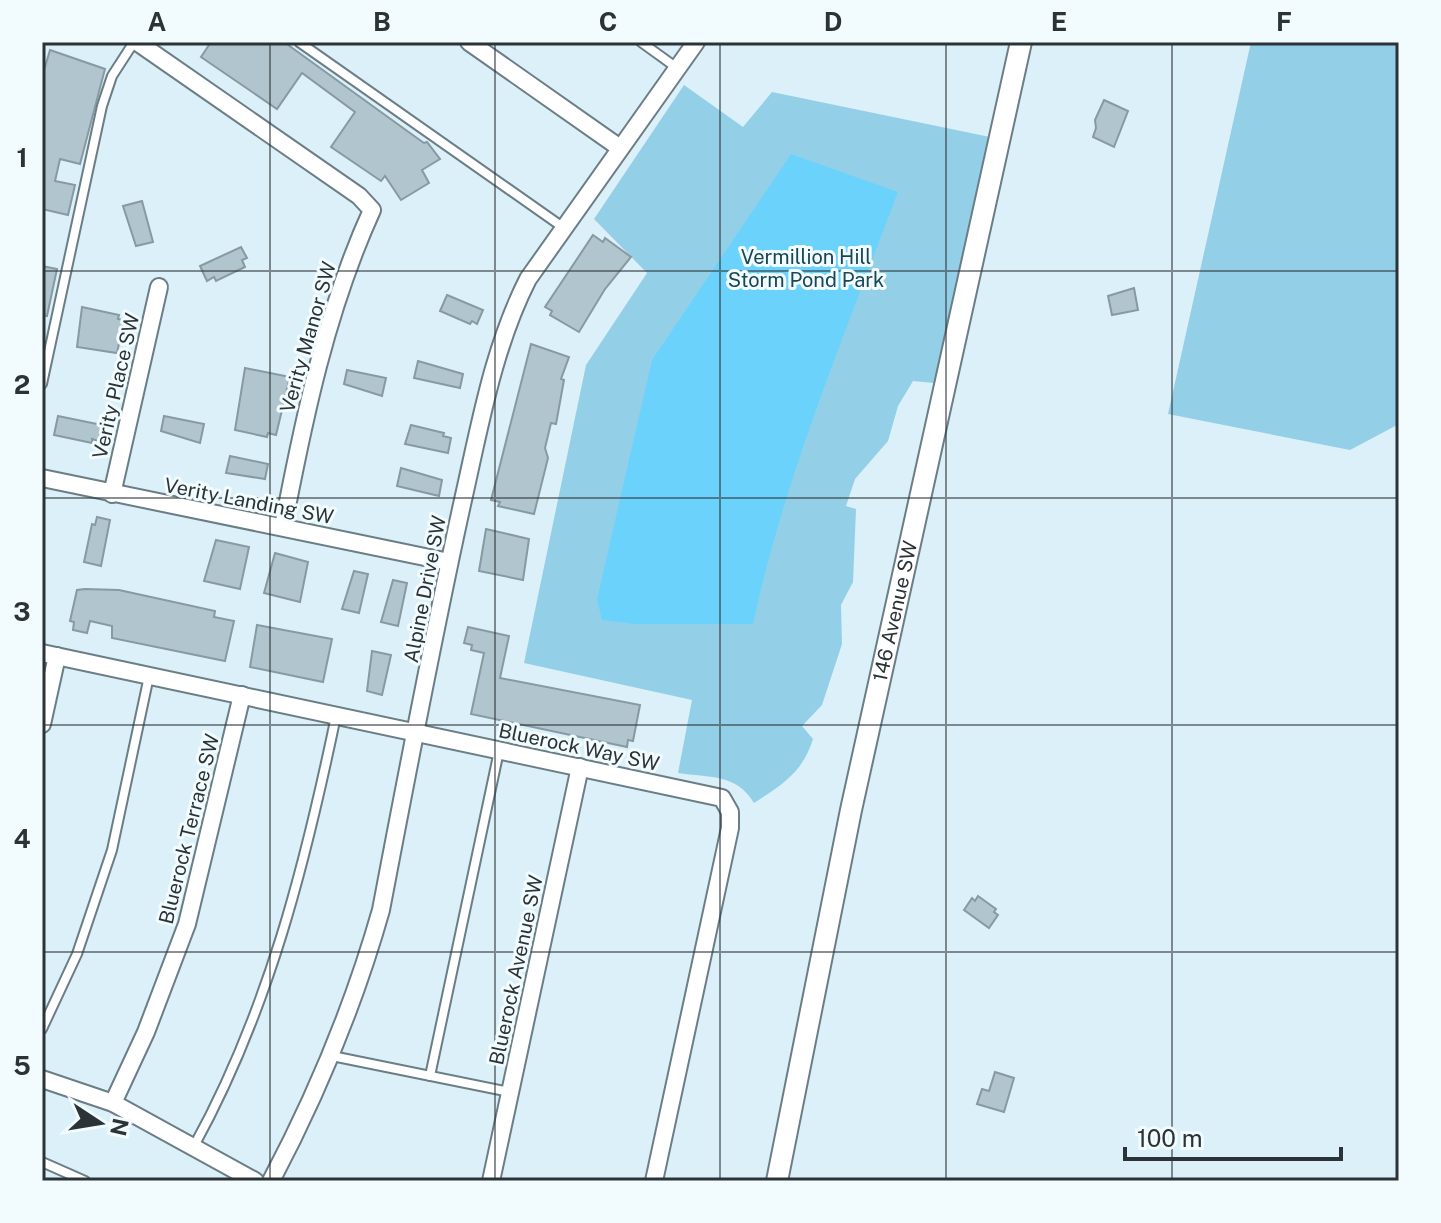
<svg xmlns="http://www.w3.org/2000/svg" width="1441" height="1223" viewBox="0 0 1441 1223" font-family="'Public Sans',sans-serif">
	<rect width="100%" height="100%" fill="#dbf0f9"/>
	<g fill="#94cfe8">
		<path d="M1251,42H1399V424L1350,450L1168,414Z"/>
		<path d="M684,85L743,127L772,92L990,137L944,384L913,381L898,406L888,441L855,479L846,506L856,509L853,582L841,605L842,644L822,705L802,726L813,739C803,772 782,785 754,803C736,773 709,778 678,773L692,700L524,663L586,365L647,273L594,219Z"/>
	</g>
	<path fill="#6bd3fb" d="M791,154L898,192C845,334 785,475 753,624H634L602,620L597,599L652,360Z"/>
	<g fill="#b1c5ce" stroke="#879aa2" stroke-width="2">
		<path d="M211,42H284L410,133L424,143L427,142L440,159L422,170L429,183L401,200L385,176L381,181L331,147L355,112L302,73L277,109L201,57Z"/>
		<path d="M50,50L105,69L80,164L60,159L55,181L75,185L68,215L42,209V77Z"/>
		<path d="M1104,100L1128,111L1114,147L1093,137L1096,128L1095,120Z"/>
		<path d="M142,201L153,242L136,246L123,206Z"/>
		<path d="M593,235L603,242L605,238L631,257L605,289L579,332L550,315L552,311L545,307Z"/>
		<path d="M241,247L247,258L242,260L245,267L216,281L214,277L207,281L200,266Z"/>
		<path d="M42,266L57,269L47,316L42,315Z"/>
		<path d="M1134,288L1138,310L1112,315L1108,296Z"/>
		<path d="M447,295L483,310L477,324L472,321L470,324L440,311Z"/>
		<path d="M82,307L119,315L118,319L124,320L117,353L77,347Z"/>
		<path d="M531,344L569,357L561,379L564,380L556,424L551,423L545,448L548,458L534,514L498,506L500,502L491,500Z"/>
		<path d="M418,361L463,374L460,388L414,378Z"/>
		<path d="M245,368L290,377L276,435L268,433L267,437L235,430Z"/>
		<path d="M347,370L386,378L382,396L344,384Z"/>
		<path d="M58,416L102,425L98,441L92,439V443L54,435Z"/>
		<path d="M164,416L204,424L200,443L161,431Z"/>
		<path d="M411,425L444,433L443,436L451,438L448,453L405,444Z"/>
		<path d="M230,456L268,464L265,479L226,473Z"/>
		<path d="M401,468L442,480L439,496L397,486Z"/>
		<path d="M97,517L110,520L101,566L84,562L92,524L95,525Z"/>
		<path d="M486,529L529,539L523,580L479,571Z"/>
		<path d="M216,540L249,547L240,589L204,581Z"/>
		<path d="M275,553L308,562L300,602L264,593Z"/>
		<path d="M354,571L368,574L359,613L342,609Z"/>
		<path d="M393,580L407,583L398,626L381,622Z"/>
		<path d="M85,589L119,590L215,611L214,617L234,621L225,661L112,638V626L90,621L87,633L73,630L74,622L70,621L77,590Z"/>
		<path d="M257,625L332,639L323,682L250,667Z"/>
		<path d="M468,627L509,636L500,678L640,705L633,741L628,740L627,747L471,714L484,653L471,650L472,645L464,643Z"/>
		<path d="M372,651L391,655L382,695L367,691Z"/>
		<path d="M978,896L996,909L994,912L998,915L989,928L964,910L972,898L975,901Z"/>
		<path d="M995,1072L1014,1078L1004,1112L977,1104L982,1089L989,1091Z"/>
	</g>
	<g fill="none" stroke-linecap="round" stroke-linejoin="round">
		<defs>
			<g id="service">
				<path d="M299,42L564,228"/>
				<path d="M641,42L677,68"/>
				<path d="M42,384L102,106L112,76L134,42"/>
				<path d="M42,1029L77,954L112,850L149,676"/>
				<path d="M332,1056L510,1092"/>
				<path d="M430,1076L499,751"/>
				<path d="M194,1146C268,1012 305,865 336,716"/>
				<path d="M42,1162L85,1181"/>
			</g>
			<g id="minor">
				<path d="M137,42L359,196L372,210C326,311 304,418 283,527"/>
				<path d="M469,42L620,148"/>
				<path d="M42,478L449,562"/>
				<path d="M112,494L159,287"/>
				<path d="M42,653L722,798L730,812V828L654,1181"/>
				<path d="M42,724L57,656"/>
				<path d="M42,1079L113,1103L255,1181"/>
				<path d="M113,1103L146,1032L187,924L242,695"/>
				<path d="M271,1181C317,1094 354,1005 381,910C407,773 433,636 463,500C480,425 493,348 528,279L696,42"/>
				<path d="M491,1181L580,767"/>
			</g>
			<g id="tertiary">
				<path id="s1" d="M777,1181L851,810L1021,42"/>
			</g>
		</defs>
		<use href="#service" stroke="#6b7d85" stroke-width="12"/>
		<use href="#minor" stroke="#6b7d85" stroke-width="20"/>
		<use href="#tertiary" stroke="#6b7d85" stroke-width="24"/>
		<use href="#service" stroke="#fff" stroke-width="8"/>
		<use href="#minor" stroke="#fff" stroke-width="16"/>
		<use href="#tertiary" stroke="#fff" stroke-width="20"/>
	</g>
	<path fill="none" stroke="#2b3337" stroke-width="2" stroke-opacity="0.55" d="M270,42V1181M495,42V1181M720,42V1181M946,42V1181M1172,42V1181M42,271H1399M42,498H1399M42,725H1399M42,952H1399"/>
	<g text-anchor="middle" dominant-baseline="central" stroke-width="6" stroke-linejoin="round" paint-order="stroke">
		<g font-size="20" fill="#184657" stroke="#f2fbfe">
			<text x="806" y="257">Vermillion Hill<tspan x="806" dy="23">Storm Pond Park</tspan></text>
		</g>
		<g font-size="20" fill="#2b3337" stroke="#f2fbfe">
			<text transform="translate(308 337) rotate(-74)">Verity Manor SW</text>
			<text transform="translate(116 386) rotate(-77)">Verity Place SW</text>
			<text transform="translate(249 501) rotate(11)">Verity Landing SW</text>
			<text transform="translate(425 589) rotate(-79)">Alpine Drive SW</text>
			<text stroke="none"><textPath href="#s1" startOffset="582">146 Avenue SW</textPath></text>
			<text transform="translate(579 747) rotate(12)">Bluerock Way SW</text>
			<text transform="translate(189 829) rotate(-76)">Bluerock Terrace SW</text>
			<text transform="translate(516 970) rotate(-78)">Bluerock Avenue SW</text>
		</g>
	</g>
	<rect width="1441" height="1223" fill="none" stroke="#f2fbfe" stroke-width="88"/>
	<g transform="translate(100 1123) rotate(102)" stroke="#f2fbfe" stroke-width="6" paint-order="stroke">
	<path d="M0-6L14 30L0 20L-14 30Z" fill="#2b3337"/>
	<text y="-12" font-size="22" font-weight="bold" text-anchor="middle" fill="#2b3337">N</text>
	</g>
	<path d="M1125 1147v12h216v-12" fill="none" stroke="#2b3337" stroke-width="4"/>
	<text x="1137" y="1147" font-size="24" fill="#2b3337" stroke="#f2fbfe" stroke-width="6" paint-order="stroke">100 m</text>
	<rect x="44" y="44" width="1353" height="1135" fill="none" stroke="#2b3337" stroke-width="3"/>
	<g font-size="26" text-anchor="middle" font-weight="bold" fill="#2b3337">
		<text x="157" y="31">A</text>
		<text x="382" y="31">B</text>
		<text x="608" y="31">C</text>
		<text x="833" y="31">D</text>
		<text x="1059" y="31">E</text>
		<text x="1284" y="31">F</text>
		<text x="22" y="167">1</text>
		<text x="22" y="394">2</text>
		<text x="22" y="621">3</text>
		<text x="22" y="848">4</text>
		<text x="22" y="1075">5</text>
	</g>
</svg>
